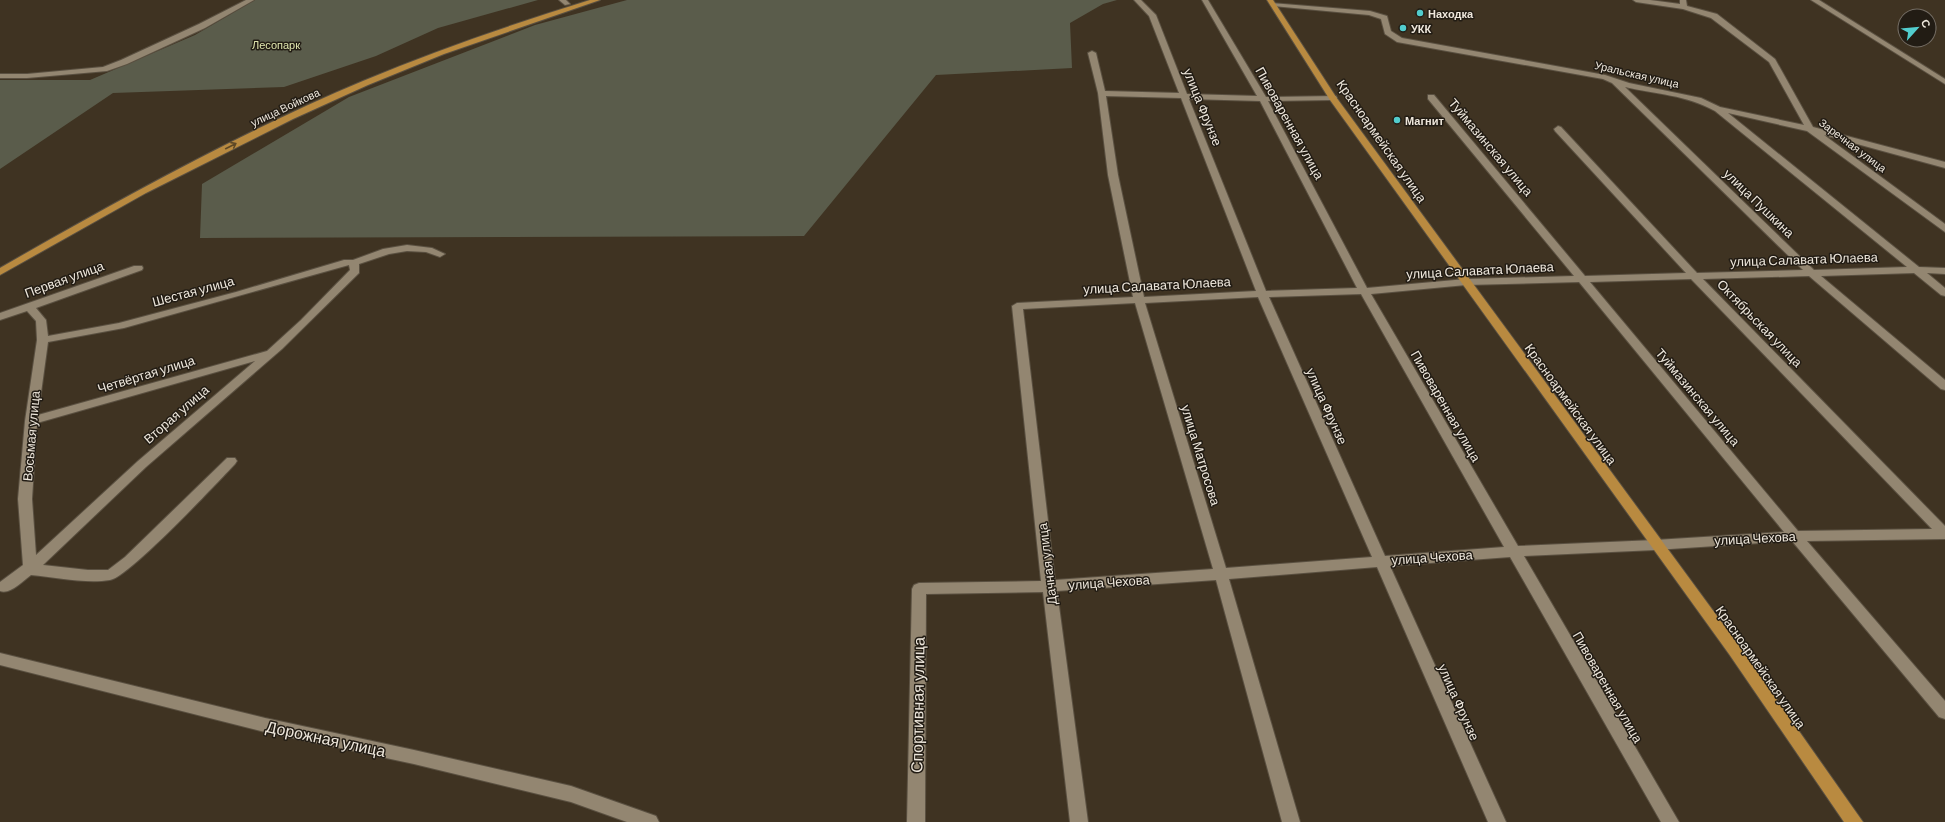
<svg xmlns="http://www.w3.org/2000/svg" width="1945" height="822" viewBox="0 0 1945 822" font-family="Barlow,sans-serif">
	<rect width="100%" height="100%" fill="#3f3322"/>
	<g fill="#5a5c4b">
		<path d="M255,0H538L438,28L376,56L284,87L113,93L0,169V80H90L195,35Z"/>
		<path d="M627,0H1117L1103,4L1070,23L1072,68L936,75L804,236L200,238L202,184L349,97L535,25Z"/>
	</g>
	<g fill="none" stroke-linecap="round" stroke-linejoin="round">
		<defs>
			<g id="minor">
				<path d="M246,0H254L205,28L127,64L107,71L27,78H0V74H27L103,67L121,60L199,24Z"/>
				<path d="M559,0H566L570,4L565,5Z"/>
				<path d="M1134,0H1141L1156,15L1187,94L1257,96L1202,0H1208L1266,97L1336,96L1337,98L1333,100L1268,101L1367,288L1466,279L1574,276L1428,99V95H1434L1585,276L1686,273L1555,131L1554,129L1558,126L1561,127L1697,273L1803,270L1612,83L1603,79L1397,42L1385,34L1381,19L1369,15L1273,6L1270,4L1271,3L1370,11L1387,16L1391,31L1402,38L1605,75L1629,83L1701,98L1720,107L1804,125L1769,62L1711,18L1683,9L1636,2L1633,0H1650L1680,4V0H1686L1687,6L1717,14L1775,59L1813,127L1945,162V168L1824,135L1945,224V232L1807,131L1728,113L1919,267L1945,268V274L1927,273L1945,288V296L1941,295L1914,273L1821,276L1945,380V390L1941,389L1809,276L1703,279L1945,526V539L1807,541L1945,701V719L1939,717L1792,541L1655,550L1524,556L1679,822H1661L1510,557L1390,566L1506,822H1488L1377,567L1229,579L1300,822H1282L1216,580L1057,591L1088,822H1070L1043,592L926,594L925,822H907L912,589L914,585L919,583L1041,581L1012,306L1017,303L1133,297L1108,175L1098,93L1088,53L1092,51L1096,53L1105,91L1179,93L1149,16ZM1625,87C1655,94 1687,95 1715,111L1907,267L1814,270ZM1106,96L1181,98L1256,291L1144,297L1118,175ZM1189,99L1260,101L1357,288L1266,291ZM1691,279L1932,529L1798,531L1590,282ZM1579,282L1784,532L1655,540L1518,546L1371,294L1466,285ZM1361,294L1504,547L1385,556L1269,297ZM1258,297L1372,557L1226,568L1145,303ZM1135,303L1213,569L1055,580L1023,309Z"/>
				<path d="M1811,0H1819L1945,79V84Z"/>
				<path d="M407,245L432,248L445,254L440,257L426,252L407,251L389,254L359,264V273L282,349L146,467L43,565L88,570H108L125,557L227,458H235L237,461L235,464C217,483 128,578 110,580C85,584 56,577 31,575C23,581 10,595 0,591V582L23,565L18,499L25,421L37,340L36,321L27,311L0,320V313L134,266H142L143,268L142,270L36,308L46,320L48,336L119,323L236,292L344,260H353L383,249ZM349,265L350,270L301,320L267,351L38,415L48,342L124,328ZM255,361L138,461L36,555L32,499L37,423Z"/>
				<path d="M0,653L265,718L414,750L571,786L656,816L659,822H627L571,802L414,764L265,732L0,665Z"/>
			</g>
			<g id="major">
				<path d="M590,0H600L444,54L368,85L293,119L146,193L0,275V268C118,200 237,134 363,81C437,50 513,24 590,0Z"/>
				<path d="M1267,0H1273L1336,97L1739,646L1863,822H1844L1729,654L1330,100Z"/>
			</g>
		</defs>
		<use href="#minor" stroke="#5a5041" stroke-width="2"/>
		<use href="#major" stroke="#5a5041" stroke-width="2"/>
		<use href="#minor" fill="#938671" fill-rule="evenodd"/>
		<use href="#major" fill="#b98a40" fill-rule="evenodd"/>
	</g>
	<defs><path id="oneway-shaft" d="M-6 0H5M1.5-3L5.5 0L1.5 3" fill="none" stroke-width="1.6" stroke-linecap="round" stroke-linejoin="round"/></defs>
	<use stroke="#5e4826" href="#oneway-shaft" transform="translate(231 146) rotate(-27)"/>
	<g fill="#52cdce" stroke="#221c14" stroke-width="1.5">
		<circle cx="1420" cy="13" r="4"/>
		<circle cx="1403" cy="28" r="4"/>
		<circle cx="1397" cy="120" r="4"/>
	</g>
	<g text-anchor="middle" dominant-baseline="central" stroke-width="3" stroke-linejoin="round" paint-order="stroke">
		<g font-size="11" font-weight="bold" fill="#eee7dc" stroke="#221c14" text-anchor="start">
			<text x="1428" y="13">Находка</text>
			<text x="1411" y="28">УКК</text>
			<text x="1405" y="120">Магнит</text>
		</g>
		<g font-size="11" fill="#e0e6ae" stroke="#221c14">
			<text x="276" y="44">Лесопарк</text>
		</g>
		<g font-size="11" fill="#eee7dc" stroke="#221c14">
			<text transform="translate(1637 74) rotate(13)">Уральская улица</text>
			<text transform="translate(285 107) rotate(-25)">улица Войкова</text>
			<text transform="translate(1853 145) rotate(37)">Заречная улица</text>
		</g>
		<g font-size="13" fill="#eee7dc" stroke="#221c14">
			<text transform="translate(1203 107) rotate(68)">улица Фрунзе</text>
			<text transform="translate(1290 123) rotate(61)">Пивоваренная улица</text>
			<text transform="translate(1382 141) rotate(55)">Красноармейская улица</text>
			<text transform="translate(1491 147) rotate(50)">Туймазинская улица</text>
			<text transform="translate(1759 203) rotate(44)">улица Пушкина</text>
			<text transform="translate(1804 259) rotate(-2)">улица Салавата Юлаева</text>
			<text transform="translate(1480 270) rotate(-3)">улица Салавата Юлаева</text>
			<text transform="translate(64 279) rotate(-20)">Первая улица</text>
			<text transform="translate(1157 285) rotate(-3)">улица Салавата Юлаева</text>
			<text transform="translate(193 291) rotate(-15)">Шестая улица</text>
			<text transform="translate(1760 323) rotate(46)">Октябрьская улица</text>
			<text transform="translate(146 374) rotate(-17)">Четвёртая улица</text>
			<text transform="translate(1698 397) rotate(50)">Туймазинская улица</text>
			<text transform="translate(1571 404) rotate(54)">Красноармейская улица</text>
			<text transform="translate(1327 406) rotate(66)">улица Фрунзе</text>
			<text transform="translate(1446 406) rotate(60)">Пивоваренная улица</text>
			<text transform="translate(176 414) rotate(-41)">Вторая улица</text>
			<text transform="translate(31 436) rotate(-85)">Восьмая улица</text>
			<text transform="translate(1201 455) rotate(73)">улица Матросова</text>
			<text transform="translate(1755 538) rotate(-3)">улица Чехова</text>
			<text transform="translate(1432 557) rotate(-4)">улица Чехова</text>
			<text transform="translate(1047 564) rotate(-97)">Дачная улица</text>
			<text transform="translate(1109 582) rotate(-4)">улица Чехова</text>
			<text transform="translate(1761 667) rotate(55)">Красноармейская улица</text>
			<text transform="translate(1608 687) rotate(60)">Пивоваренная улица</text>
			<text transform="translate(1459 702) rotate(66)">улица Фрунзе</text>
		</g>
		<g font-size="16" fill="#eee7dc" stroke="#221c14">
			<text transform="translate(917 705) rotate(-89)">Спортивная улица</text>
			<text transform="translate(326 738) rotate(12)">Дорожная улица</text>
		</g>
	</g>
	<g transform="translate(1917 28) rotate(63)"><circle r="19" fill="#221c14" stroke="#746d64"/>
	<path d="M0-3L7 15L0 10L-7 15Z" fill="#52cdce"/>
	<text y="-6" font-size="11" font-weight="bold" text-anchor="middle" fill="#eee7dc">С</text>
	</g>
</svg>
